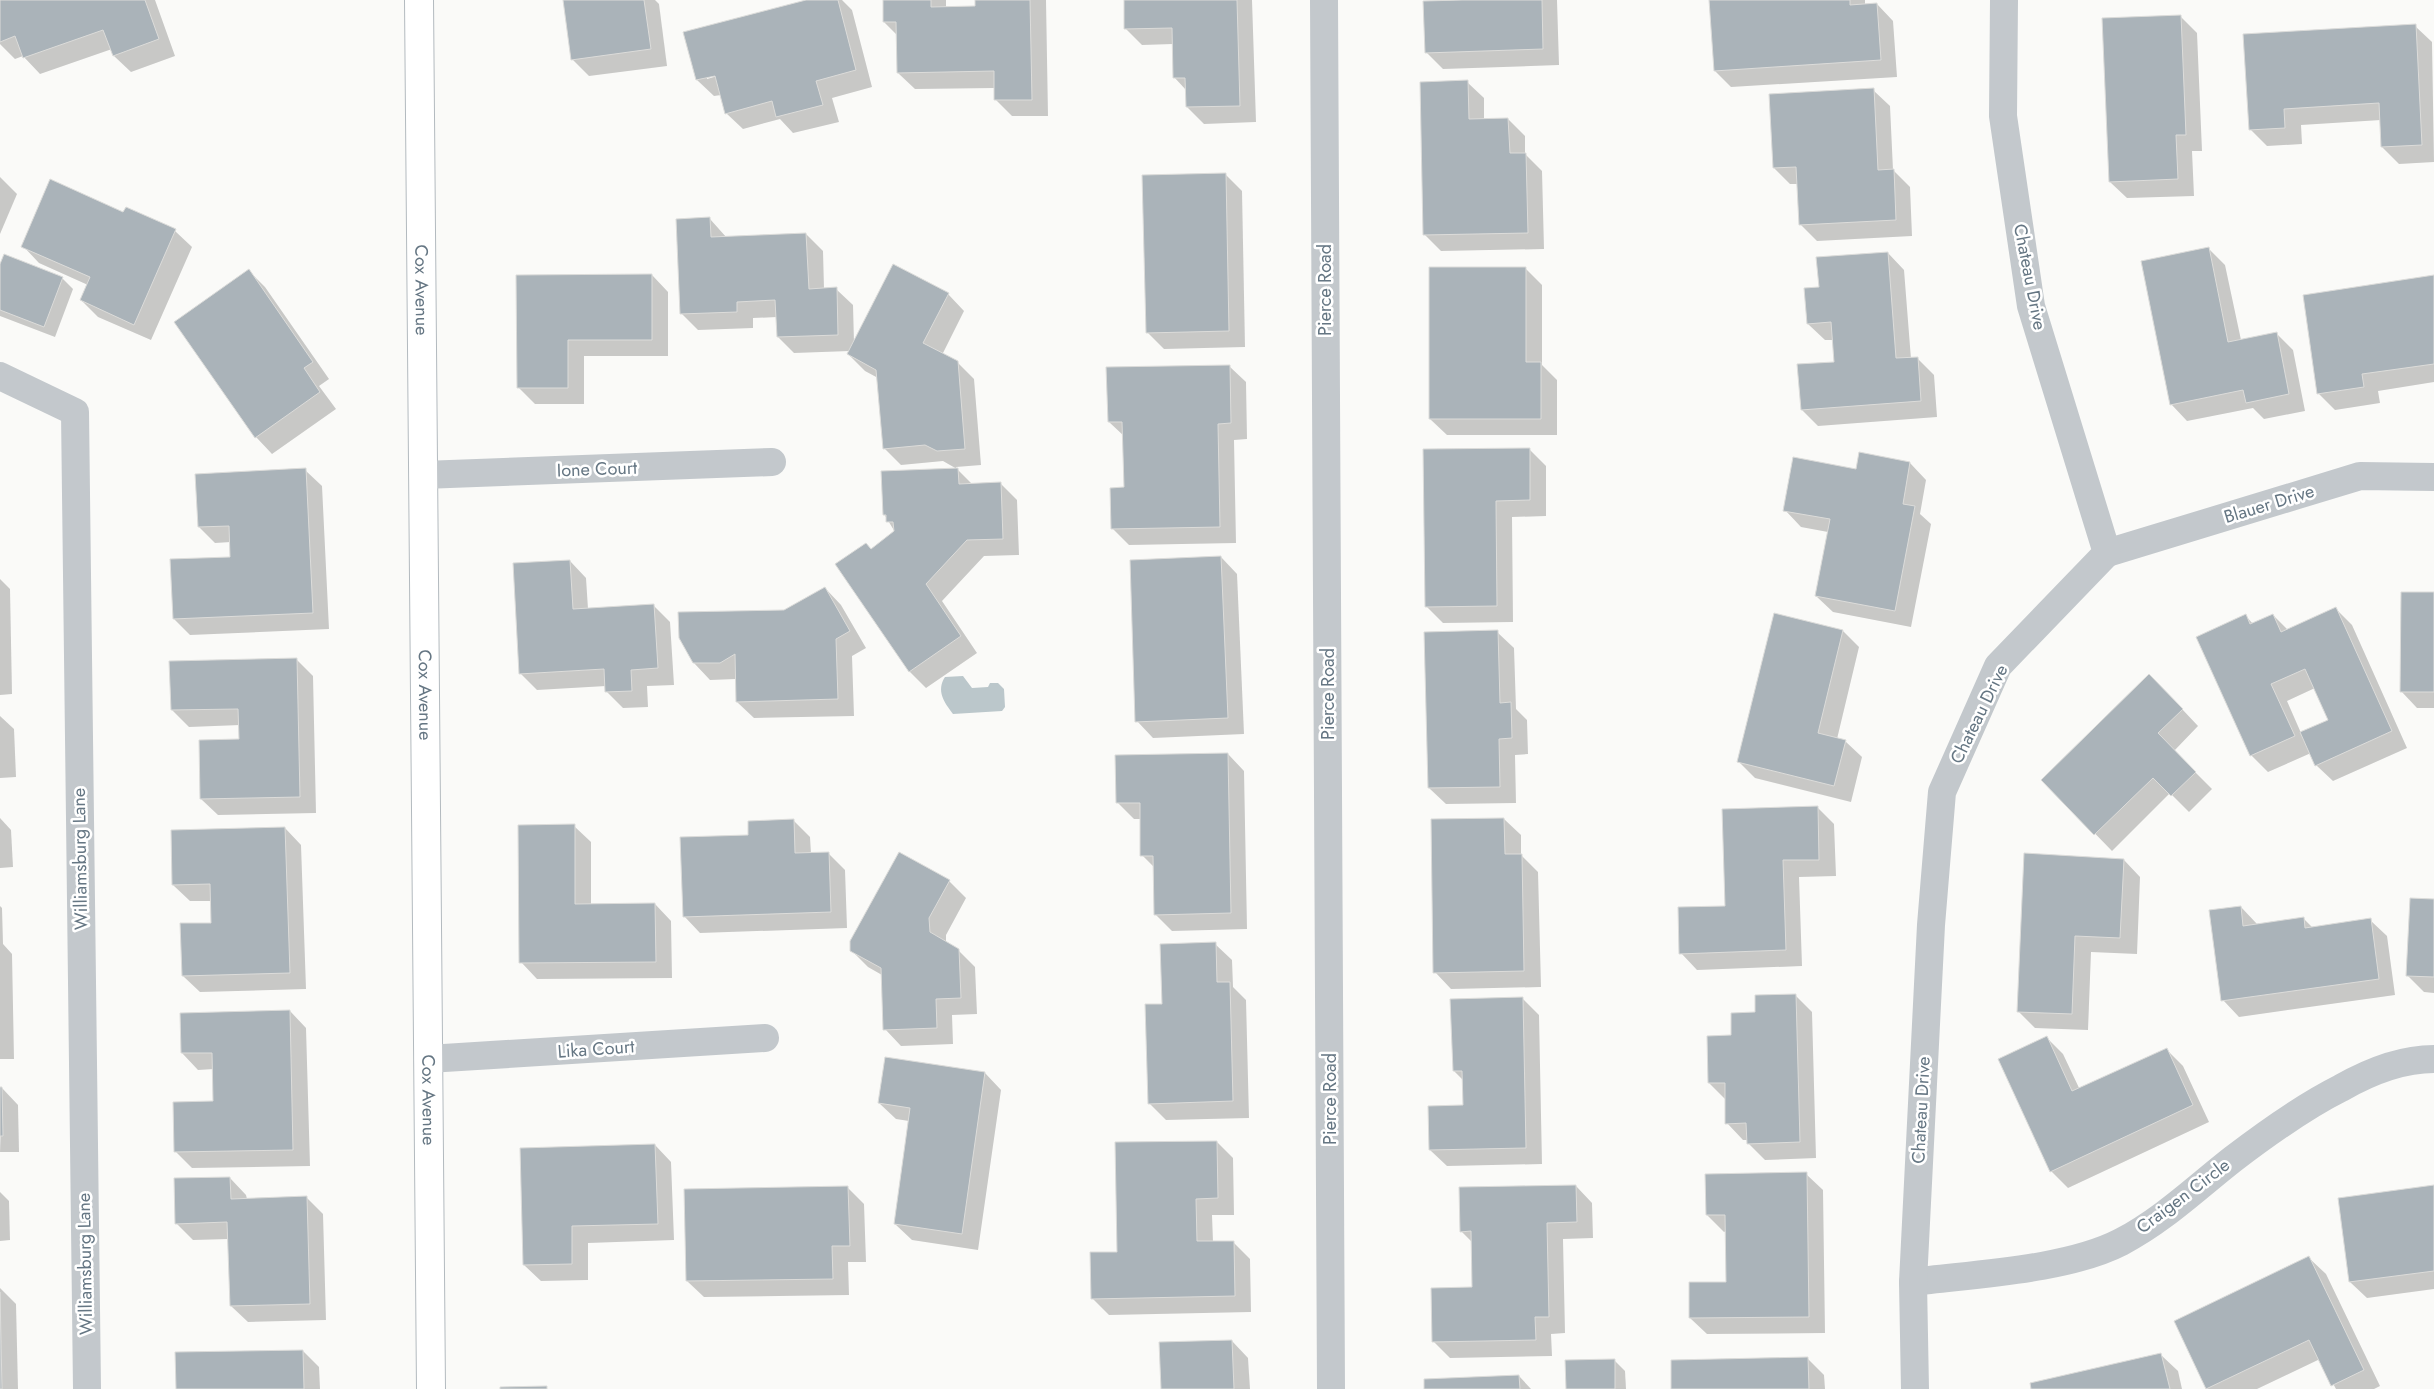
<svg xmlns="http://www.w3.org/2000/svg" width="2434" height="1389" viewBox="0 0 2434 1389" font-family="Jost,sans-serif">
	<rect width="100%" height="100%" fill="#fafaf8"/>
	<path fill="#bbc7cb" d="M963,676L972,688L988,687L990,683H998L1004,689L1005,707L1002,711L953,714C944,702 936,691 945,677Z"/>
	<g fill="#0003" fill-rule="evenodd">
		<path d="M0,0H155L175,56L131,72L114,56L112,49L40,74L23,56L15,59L0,44Z"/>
		<path d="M564,0H655L659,4L667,66L589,76L572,59Z"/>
		<path d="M811,0H842L852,10L872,87L832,98L839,122L793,133L780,119L743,129L726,113L721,95L714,96L697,80L685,33ZM721,75L707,79V76Z"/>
		<path d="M884,0H946V8L976,7V0H1046L1048,116H1012L995,99V88L915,89L898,73L897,35L884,22Z"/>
		<path d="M1125,0H1252L1256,122L1204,124L1187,107L1186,90L1174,77L1173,44L1142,45L1126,29Z"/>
		<path d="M1464,0H1557L1559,65L1443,69L1426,52Z"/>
		<path d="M1711,0H1865V5L1877,4L1893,21L1897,77L1731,87L1715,71Z"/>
		<path d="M2181,17L2197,33L2202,151H2192L2194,196L2127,198L2110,182Z"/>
		<path d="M2415,26L2432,42L2434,162L2399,164L2382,147L2381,120L2301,125L2302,144L2267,146L2250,129Z"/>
		<path d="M1467,82L1484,98V120L1508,119L1525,136V154L1542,171L1544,249L1441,251L1425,235Z"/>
		<path d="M1873,90L1890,106L1893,170L1910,187L1912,236L1817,241L1801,225L1798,184H1790L1774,168Z"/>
		<path d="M1225,174L1242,191L1245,347L1164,349L1147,332Z"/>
		<path d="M0,177L17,194L0,234Z"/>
		<path d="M124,213L175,231L192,247L151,340L98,317L81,300L88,285L39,263L23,246Z"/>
		<path d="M710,219L727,238L806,234L823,251L824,289H836L853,305L854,343L948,294L964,311L942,355L957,362L974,379L981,465L956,467L957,469L943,461L901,465L884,448L878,378L865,371L848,354L850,351L794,353L778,337L777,317L753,318V328L698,330L681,313Z"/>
		<path d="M2209,249L2225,265L2241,340L2276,333L2293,350L2305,411L2264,419L2253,408L2187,421L2171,404Z"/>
		<path d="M1888,253L1904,270L1911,359L1917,358L1934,375L1937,417L1818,426L1802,410L1835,363L1834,340H1825L1808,324L1820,288Z"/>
		<path d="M0,268L62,278L73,289L55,337L0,316Z"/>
		<path d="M1525,268L1542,285V365L1557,380V435H1447L1430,419Z"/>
		<path d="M249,271L265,287L329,379L319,386L336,409L272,454L256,437Z"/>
		<path d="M652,275L668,292V356H584V404H535L518,387L517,277Z"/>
		<path d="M2434,277V382L2378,391L2380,403L2335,410L2319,394Z"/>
		<path d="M1229,366L1246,382L1247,439L1234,440L1236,543L1129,545L1112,528L1125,488L1124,436L1109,422Z"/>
		<path d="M1529,449L1546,466V516L1512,517L1513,622L1443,623L1426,606Z"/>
		<path d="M1910,463L1926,480L1920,514L1931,524L1911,627L1833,612L1816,596L1828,532L1801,527L1785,510L1857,470Z"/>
		<path d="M957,469L973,485L1001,484L1017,500L1019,555L984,556L942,601L977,653L926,688L910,672L872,550L895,532L884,514Z"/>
		<path d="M305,470L322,486L329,629L190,635L174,619L232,558L231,542L215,543L199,527Z"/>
		<path d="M1221,557L1237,574L1244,734L1153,738L1137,721Z"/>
		<path d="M570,561L586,578L588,609L654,606L670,622L674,685L647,686L648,707L623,708L606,691V686L537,690L520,673Z"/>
		<path d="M0,579L10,589L12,694L0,695Z"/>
		<path d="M825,588L841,605L866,648L852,656L854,716L754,718L737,702L736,679L710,680L694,663Z"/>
		<path d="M2434,594V708H2417L2401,691Z"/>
		<path d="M2336,609L2352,625L2407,748L2333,781L2316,765L2311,753L2268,772L2251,755L2246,616L2253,624L2273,615L2288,630ZM2315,688L2329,720L2301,733L2287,701Z"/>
		<path d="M1843,631L1859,647L1837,739L1845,741L1862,757L1851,802L1755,778L1738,761Z"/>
		<path d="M1497,632L1514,648L1516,709L1527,720L1528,754L1515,755L1516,803L1446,804L1429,788Z"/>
		<path d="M296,659L313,676L316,813L218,815L201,799L240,740V725L189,727L172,710Z"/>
		<path d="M2166,692L2198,726L2174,751L2212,789L2189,812L2170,793L2112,851L2043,780Z"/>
		<path d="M0,716L14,729L16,777L0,778Z"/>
		<path d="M1228,754L1244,771L1247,929L1172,931L1155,914V868L1142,855L1141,819H1134L1117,802Z"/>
		<path d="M1817,807L1834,824L1836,876L1799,877L1802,966L1697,970L1681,953L1726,907Z"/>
		<path d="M0,818L11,830L13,867L0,868Z"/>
		<path d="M1504,819L1521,835V855L1538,872L1541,987L1451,989L1435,972Z"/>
		<path d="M793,820L810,837L811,854L828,853L845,870L847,928L700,933L684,916L749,836Z"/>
		<path d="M574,826L591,842V905L655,904L671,921L672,978L537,979L521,962Z"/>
		<path d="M285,828L301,845L306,989L200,992L183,976L212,924V901H190L173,885Z"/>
		<path d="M900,854L949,881L966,898L946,935V943L958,950L975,967L977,1014L952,1015L953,1044L901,1046L885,1029L882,975L868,967L851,950Z"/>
		<path d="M2124,860L2140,877L2137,954L2091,952L2088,1030L2035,1028L2018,1011Z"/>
		<path d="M2434,900V993L2424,992L2408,976Z"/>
		<path d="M0,906L2,908L3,944L12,954L14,1059H0Z"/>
		<path d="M2241,907L2257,924L2303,918L2313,928L2370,920L2387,936L2395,995L2239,1017L2223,1000Z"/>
		<path d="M1215,944L1232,960L1233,987L1246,1000L1249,1118L1166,1120L1149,1103L1163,1005Z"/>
		<path d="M1795,995L1812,1012L1816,1158L1765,1160L1748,1143V1140H1743L1727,1123L1726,1100L1709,1083L1733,1037L1756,1014Z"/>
		<path d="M1522,998L1539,1015L1542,1164L1447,1166L1430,1150L1464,1107L1463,1080L1454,1071Z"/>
		<path d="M290,1011L306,1028L310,1166L192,1168L176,1152L214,1102V1069L198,1070L182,1053Z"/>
		<path d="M2047,1038L2063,1054L2080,1090L2166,1049L2183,1066L2209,1122L2068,1188L2051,1171Z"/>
		<path d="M886,1059L985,1073L1001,1090L978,1250L912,1240L895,1224L909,1121L896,1119L879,1103Z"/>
		<path d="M2,1088L18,1105L19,1152H0Z"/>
		<path d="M1217,1142L1233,1158L1234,1215H1212L1213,1242H1233L1250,1259L1251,1312L1109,1315L1092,1298L1119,1253Z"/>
		<path d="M655,1145L671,1162L674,1240L588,1243V1280L541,1281L524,1265Z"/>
		<path d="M1806,1174L1823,1190L1825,1333L1707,1334L1690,1318L1727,1283L1726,1231L1724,1232L1707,1215Z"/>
		<path d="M230,1178L246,1195L247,1199L306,1197L323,1214L326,1320L248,1322L231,1306L229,1239L193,1240L176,1223Z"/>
		<path d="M1576,1186L1592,1203L1593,1238L1563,1239L1565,1333L1551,1334L1552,1356L1450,1358L1433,1341L1473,1288L1472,1242L1461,1231Z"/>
		<path d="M2434,1186V1289L2367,1298L2350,1282Z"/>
		<path d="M848,1188L864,1204L866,1262H848L849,1295L704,1297L687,1281Z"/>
		<path d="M0,1192L9,1201L10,1240L0,1241Z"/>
		<path d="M2309,1258L2326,1274L2380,1386L2374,1389H2336L2320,1359L2257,1389H2207Z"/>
		<path d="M0,1288L16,1304L18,1389H0Z"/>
		<path d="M1232,1341L1248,1358L1250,1389H1162Z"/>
		<path d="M303,1351L319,1367L320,1389H177Z"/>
		<path d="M2161,1355L2178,1371L2182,1389H2032Z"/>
		<path d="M1808,1359L1824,1375L1825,1389H1672Z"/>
		<path d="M1614,1360L1625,1371L1626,1389H1567Z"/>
		<path d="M1519,1376L1531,1389H1426Z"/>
	</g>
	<g fill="#aab3b9" stroke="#dcdcda">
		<path d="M0,0H145L159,39L113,56L103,30L23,58L15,36L0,42Z"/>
		<path d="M563,0H644L651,49L571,60Z"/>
		<path d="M806,0H838L856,70L816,81L823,105L776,117L772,101L725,114L715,76L696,80L683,32Z"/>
		<path d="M883,0H931V7L975,6V0H1030L1032,100H994V71L897,73L896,22H883Z"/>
		<path d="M1124,0H1237L1240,106L1186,107L1185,78H1173L1172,28L1124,29Z"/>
		<path d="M1462,0H1542L1543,49L1425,53L1423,1Z"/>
		<path d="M1709,0H1850V5L1877,3L1881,60L1714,71Z"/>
		<path d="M2181,15L2186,135H2176L2178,179L2109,182L2102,18Z"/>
		<path d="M2416,24L2422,145L2381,147L2379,103L2284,109L2285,128L2249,130L2243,34Z"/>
		<path d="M1468,80L1469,119L1508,118L1510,153H1526L1528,233L1423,235L1420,82Z"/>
		<path d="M1874,88L1878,170L1894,169L1896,220L1799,225L1796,167L1773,168L1769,94Z"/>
		<path d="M1226,173L1229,331L1146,333L1142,175Z"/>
		<path d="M50,179L123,212L126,207L176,229L134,325L80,300L90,277L21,247Z"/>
		<path d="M710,217L711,237L806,233L809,289L837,287L838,335L777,337L775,300L737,302V312L680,314L676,219Z"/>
		<path d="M2209,247L2228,342L2277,332L2289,394L2246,403L2243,390L2170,405L2141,261Z"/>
		<path d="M1888,252L1896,358L1918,357L1921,401L1801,410L1797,364L1834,362L1831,322L1807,324L1804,288L1819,287L1816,257Z"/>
		<path d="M4,254L63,277L44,327L0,310V264Z"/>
		<path d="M893,264L949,293L923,343L958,361L965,449L937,451L925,445L883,449L876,370L847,354Z"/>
		<path d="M1429,267H1526V362H1541V419H1429Z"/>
		<path d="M249,269L313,362L304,368L320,392L255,438L174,322Z"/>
		<path d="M652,274V340H568V388H517L516,275Z"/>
		<path d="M2434,275V364L2362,374L2364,387L2317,394L2303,295Z"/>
		<path d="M1230,365L1231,423L1218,424L1220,527L1111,529L1110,488L1124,487L1122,422H1108L1106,367Z"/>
		<path d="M1530,448V500L1496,501L1497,606L1425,607L1423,449Z"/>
		<path d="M1859,452L1910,462L1903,504L1915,506L1895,611L1815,596L1830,519L1783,511L1793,457L1856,469Z"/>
		<path d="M306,468L313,613L173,619L170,559L230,557L229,526L198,527L195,474Z"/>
		<path d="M958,468L959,484L1001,482L1003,539L967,540L926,584L961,636L909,672L835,564L866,543L871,549L894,531L893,522H886V515H883L881,471Z"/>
		<path d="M1221,556L1228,718L1135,722L1130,560Z"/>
		<path d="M570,560L573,609L654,604L658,668L631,670L632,691L605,692L604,669L519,674L513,563Z"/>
		<path d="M825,587L850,631L836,639L838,699L736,702L735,654L720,663H693L679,638L678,612L784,610Z"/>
		<path d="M2401,592H2434V692H2400Z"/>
		<path d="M2336,607L2392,731L2315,766L2300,732L2328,720L2305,669L2271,684L2295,736L2250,756L2196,637L2246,614L2250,624L2273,614L2281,632Z"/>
		<path d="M1774,613L1843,630L1818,733L1846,740L1834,786L1737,762Z"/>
		<path d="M1498,630L1500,703L1511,702L1512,738L1499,739L1500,787L1428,788L1424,632Z"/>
		<path d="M297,658L300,797L200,799L199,740L239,739L238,709L171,710L169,661Z"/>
		<path d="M2149,674L2183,709L2158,733L2196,772L2171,796L2153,778L2094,835L2041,780Z"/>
		<path d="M1228,753L1231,913L1154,915L1153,856H1140V803H1116L1115,755Z"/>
		<path d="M1818,806L1819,860H1783L1786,950L1679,954L1678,907L1725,906L1722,809Z"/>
		<path d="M1504,818L1505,854H1522L1524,971L1433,973L1431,819Z"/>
		<path d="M794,819L795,853L829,852L831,912L683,917L680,837L748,835V821Z"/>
		<path d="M575,824V904L655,903L656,962L519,963L518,825Z"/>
		<path d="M285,827L290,973L182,976L180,923H211L210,884L172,885L171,830Z"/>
		<path d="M899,852L950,880L929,918L930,932L959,949L961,998L936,999L937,1028L883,1030L881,968L850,951V941Z"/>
		<path d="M2024,853L2124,859L2120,938L2075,936L2072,1014L2017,1012Z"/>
		<path d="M2410,898L2434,899V977L2406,976Z"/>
		<path d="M2241,906L2243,926L2304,917L2305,928L2371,918L2379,979L2221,1001L2209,910Z"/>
		<path d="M1216,942L1217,982H1230L1233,1101L1148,1104L1145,1004H1162L1160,944Z"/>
		<path d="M1796,994L1800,1142L1747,1144L1746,1123L1725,1124V1083H1708L1707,1036L1731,1035V1013L1755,1012V995Z"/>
		<path d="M1523,997L1526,1148L1429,1150L1428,1106L1463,1105L1462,1071H1453L1450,999Z"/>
		<path d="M290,1010L293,1150L174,1152L173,1102L213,1101L212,1053H181L180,1013Z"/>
		<path d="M2047,1036L2072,1091L2167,1048L2193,1105L2050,1172L1998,1059Z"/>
		<path d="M885,1057L985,1072L962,1234L894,1224L910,1108L878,1103Z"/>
		<path d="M0,1087H2L3,1136H0Z"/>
		<path d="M1217,1141L1218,1198L1196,1199L1197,1241H1234L1235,1296L1091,1299L1090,1252H1117L1115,1142Z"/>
		<path d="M655,1144L658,1224L572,1226V1264L523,1265L520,1148Z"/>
		<path d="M1807,1172L1809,1317L1689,1318V1282H1726L1725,1215H1706L1705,1174Z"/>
		<path d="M230,1177L231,1199L307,1196L310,1304L230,1306L227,1222L175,1224L174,1178Z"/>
		<path d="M1576,1185L1577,1222L1547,1223L1549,1317H1535L1536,1340L1432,1342L1431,1288L1472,1287L1471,1231L1460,1232L1459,1187Z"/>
		<path d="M2434,1185V1271L2349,1282L2338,1198Z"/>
		<path d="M848,1186L850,1246H832L833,1279L686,1281L684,1189Z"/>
		<path d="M2309,1256L2364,1370L2331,1386L2309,1340L2206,1389L2174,1321Z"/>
		<path d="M0,1292L2,1389H0Z"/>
		<path d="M1232,1340L1234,1389H1161L1159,1342Z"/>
		<path d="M303,1350L304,1389H176L175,1352Z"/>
		<path d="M2161,1353L2170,1389H2031L2030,1383Z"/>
		<path d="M1808,1357L1809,1389H1671V1360Z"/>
		<path d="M1615,1359V1389H1566L1565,1360Z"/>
		<path d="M1519,1375L1520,1389H1424V1379Z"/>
		<path d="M547,1386V1389H500V1387Z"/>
	</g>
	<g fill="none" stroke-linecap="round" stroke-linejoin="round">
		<defs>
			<g id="secondary">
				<path id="s1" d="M419,0L431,1389"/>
			</g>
		</defs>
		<use href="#secondary" stroke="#b3babf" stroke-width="30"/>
		<g stroke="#c3c8cc" stroke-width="28">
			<path d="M1324,0L1331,1389"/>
			<path d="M0,376L75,412L87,1389"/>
			<path d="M423,475L772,462"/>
			<path d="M2107,553L2360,476L2434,477"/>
			<path d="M428,1059L765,1038"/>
			<path d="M1913,1282C1974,1274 2067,1270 2121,1242C2163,1220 2196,1188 2233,1159C2267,1133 2303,1107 2341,1088C2369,1072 2401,1059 2434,1059"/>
			<path d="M1915,1389L1913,1282L1931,925L1942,792L1998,666L2107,553L2031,306L2003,116L2004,0"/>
		</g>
		<use href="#secondary" stroke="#fff" stroke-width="28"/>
	</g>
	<g text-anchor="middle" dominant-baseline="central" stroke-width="5" stroke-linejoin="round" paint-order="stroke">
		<g font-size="18" fill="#657683" stroke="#fff">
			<text transform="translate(2030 277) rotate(79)">Chateau Drive</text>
			<text stroke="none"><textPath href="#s1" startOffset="290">Cox Avenue</textPath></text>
			<text transform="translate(1325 290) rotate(-90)">Pierce Road</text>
			<text transform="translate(597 469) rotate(-2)">Ione Court</text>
			<text transform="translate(2269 504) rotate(-17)">Blauer Drive</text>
			<text stroke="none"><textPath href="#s1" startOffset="695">Cox Avenue</textPath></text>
			<text transform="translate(1328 694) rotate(-90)">Pierce Road</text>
			<text transform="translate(1979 714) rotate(-64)">Chateau Drive</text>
			<text transform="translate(80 859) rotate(-91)">Williamsburg Lane</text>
			<text transform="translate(596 1049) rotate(-4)">Lika Court</text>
			<text stroke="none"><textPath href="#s1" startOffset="1100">Cox Avenue</textPath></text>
			<text transform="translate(1330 1099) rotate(-90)">Pierce Road</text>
			<text transform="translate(1921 1110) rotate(-87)">Chateau Drive</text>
			<text transform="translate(2183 1196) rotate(-37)">Craigen Circle</text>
			<text transform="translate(85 1264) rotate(-91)">Williamsburg Lane</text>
		</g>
	</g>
</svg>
